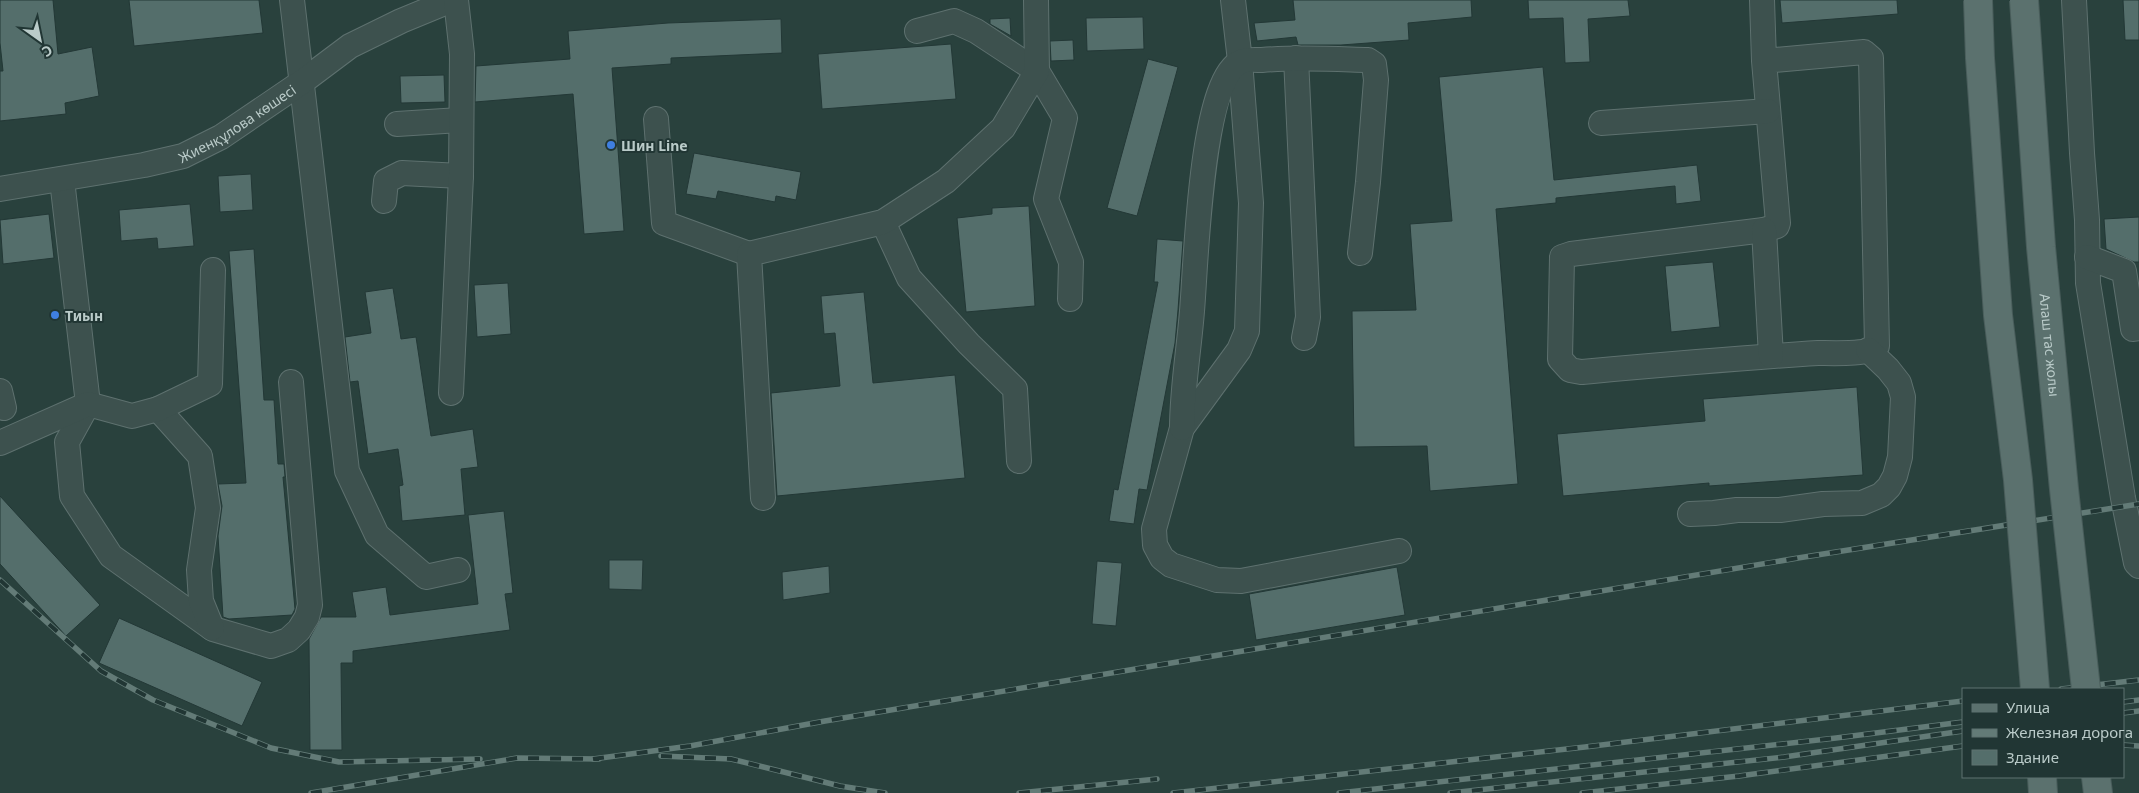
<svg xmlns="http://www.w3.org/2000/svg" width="2139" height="793" viewBox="0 0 2139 793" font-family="'Noto Sans',sans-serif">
	<rect width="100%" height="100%" fill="#29413d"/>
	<g fill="#546e6b" stroke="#233836">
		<path d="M0,0H53L58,54L92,47L99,96L65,103L66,114L0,121V71H3L0,43Z"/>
		<path d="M129,0H259L263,33L134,46Z"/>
		<path d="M1293,0H1471L1472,17L1408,23L1409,40L1341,45H1298L1296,37L1257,41L1254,23L1295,20Z"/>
		<path d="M1528,0H1628L1630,16L1588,19L1590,62L1565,63L1563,18L1529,19Z"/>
		<path d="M1780,0H1897L1898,14L1782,23Z"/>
		<path d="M2123,0H2139V40H2125Z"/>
		<path d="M1143,17L1144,49L1087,51L1086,18Z"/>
		<path d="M1010,18L1011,36L990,24V19Z"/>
		<path d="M781,19L782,53L671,58V64L612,68L624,231L584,234L573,94L475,102L476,66L570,59L568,31L668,23Z"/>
		<path d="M1073,40L1074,60L1051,61L1050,41Z"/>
		<path d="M951,44L956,99L822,109L818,54Z"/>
		<path d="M1148,59L1178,67L1137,216L1107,208Z"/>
		<path d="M1543,67L1554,180L1697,165L1701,201L1676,204L1675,186L1556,198V203L1496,209L1518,484L1430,491L1427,446L1354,447L1352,311L1416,310L1410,224L1452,221L1439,77Z"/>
		<path d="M444,75L445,102L401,103L400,76Z"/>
		<path d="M694,153L801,172L796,200L776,196L775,202L718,191L716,199L686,194Z"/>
		<path d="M251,174L253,210L220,212L218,176Z"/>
		<path d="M190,204L194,246L158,249L157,238L121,241L119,210Z"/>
		<path d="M1029,206L1035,306L966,312L957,218L992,214V208Z"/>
		<path d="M49,214L54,258L3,264L0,220Z"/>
		<path d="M2139,217V262H2134L2106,249L2104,219Z"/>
		<path d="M1157,239L1183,241L1178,310L1175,343L1147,490L1139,489L1134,524L1109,521L1114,489L1118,490L1158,282H1154Z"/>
		<path d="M254,249L264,400H274L278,464H284L285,477H283L295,609L292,615L229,619L223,617L218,536L222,506L218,484L246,483L229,251Z"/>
		<path d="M1713,262L1720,327L1671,332L1665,266Z"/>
		<path d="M508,283L511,334L477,337L474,285Z"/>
		<path d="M393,288L401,339L416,337L431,436L473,429L478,467L461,469L465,515L402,521L399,486L403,485L398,449L368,454L358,381L350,382L345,337L371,333L365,292Z"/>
		<path d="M864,292L873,383L955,375L965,478L777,496L771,393L840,386L835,333L824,334L821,296Z"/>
		<path d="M1857,387L1863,475L1709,486V483L1563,496L1557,434L1705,421L1703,399Z"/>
		<path d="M0,496L100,605L66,636L0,564Z"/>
		<path d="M504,511L513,593L505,594L510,630L353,651V663H341L342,750H310L309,639L321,617H356L352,592L386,587L390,615L478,604L468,515Z"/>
		<path d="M609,560H643L642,590L609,589Z"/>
		<path d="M1097,561L1122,563L1116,626L1092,624Z"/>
		<path d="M829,566L830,593L783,600L782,572Z"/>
		<path d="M1397,567L1405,615L1256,640L1249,594Z"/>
		<path d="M119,618L262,682L242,726L99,663Z"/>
	</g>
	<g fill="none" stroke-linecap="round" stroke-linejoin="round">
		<defs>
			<g id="minor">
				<path d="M292,0L347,471L377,535L426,577L458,570"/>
				<path d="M1233,0L1240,61L1251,203L1247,331L1239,350L1182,428L1154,529L1155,545L1162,558L1171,565L1217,580L1241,581L1399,551"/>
				<path d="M1762,0L1764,61L1778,223L1777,226L1764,230L1571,254L1562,257L1560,359L1570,370L1581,372C1660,365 1738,358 1818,353C1831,353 1869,355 1877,346L1871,58L1864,52L1764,61"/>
				<path d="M2074,0L2082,153L2087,220L2088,283L2123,498L2136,563L2139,566"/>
				<path d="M917,31L954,21L976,31L1037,71L1065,118L1046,199L1071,262L1070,299"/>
				<path d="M1296,58L1308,317L1304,338"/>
				<path d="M656,119L664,223L749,254"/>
				<path d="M1601,123L1768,111"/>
				<path d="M397,124L460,120"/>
				<path d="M62,180L88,404L67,442L72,496L111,556L213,629L271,646L288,640L299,630L307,617L310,605L291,382"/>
				<path id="s1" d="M0,189L144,165L183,156L221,137L302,82L350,46L401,21L452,0"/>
				<path d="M384,201L386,181L402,173L461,176"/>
				<path d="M883,222L909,278L969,344L1015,389L1019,461"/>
				<path d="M1764,230L1771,356"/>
				<path d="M2087,257L2124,271L2133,329L2139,328"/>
				<path d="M0,391L4,408"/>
				<path d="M451,393L461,176L462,54L456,0"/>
				<path d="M158,409L200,456L208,508L199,570L201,601L212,628"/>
				<path d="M1182,428C1182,389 1189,350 1192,311C1196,267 1200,81 1240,62C1245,59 1256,60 1262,60C1298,57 1333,59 1368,60L1374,64L1376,80L1368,182L1360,253"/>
				<path d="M0,443L88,404L132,416L158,409L210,384L213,270"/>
				<path d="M763,498L749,254L883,222L946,181L1003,128L1037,71L1036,0"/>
				<path d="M1690,514L1714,513L1737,510H1780L1823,504L1862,503L1881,495L1889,487L1895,476L1900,457L1903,397L1899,383L1888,369L1868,350"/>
			</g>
			<g id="major">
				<path d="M2042,777L2043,793"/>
				<path d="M2096,777L2098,793"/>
			</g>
		</defs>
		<use href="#minor" stroke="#5e716f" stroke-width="26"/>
		<use href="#major" stroke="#495d5b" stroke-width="30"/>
		<use href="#minor" stroke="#3d514e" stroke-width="24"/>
		<use href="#major" stroke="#5b716e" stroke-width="28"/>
		<defs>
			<g id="rail">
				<path d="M0,580L101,671L153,700L271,748L339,762L480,759"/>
				<path d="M2061,689L2139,680"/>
				<path d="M2123,702L2139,700"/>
				<path d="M2123,713L2139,711"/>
				<path d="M2123,745L2139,746"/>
				<path d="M661,756L731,759L840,786L885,793"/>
				<path d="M593,759L690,746L825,721L1798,558L2139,504"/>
				<path d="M311,793L517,758L599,759"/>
				<path d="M1019,793L1157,779"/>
				<path d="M1173,793L1585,747L1963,701"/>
				<path d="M1339,793L1836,738L1963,722"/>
				<path d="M1450,793L1784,757L1963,731"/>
				<path d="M1582,793L1739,776L1963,746"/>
			</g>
		</defs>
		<use href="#rail" stroke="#637b77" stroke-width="5.5"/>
		<use href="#rail" stroke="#213634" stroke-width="4" stroke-dasharray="11" stroke-linecap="butt"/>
		<defs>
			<g id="major-bridge">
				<path d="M1978,0L1980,58L1998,315L2018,480L2035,689"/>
				<path id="s2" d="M2024,0L2041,247L2064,489L2086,689"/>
			</g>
		</defs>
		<use href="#major-bridge" stroke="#495d5b" stroke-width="30" stroke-linecap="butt"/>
		<use href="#major-bridge" stroke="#5b716e" stroke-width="28"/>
	</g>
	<g fill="#3f7fe0" stroke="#213634" stroke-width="2">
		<circle cx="611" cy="145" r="5"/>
		<circle cx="55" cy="315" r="5"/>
	</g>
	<g text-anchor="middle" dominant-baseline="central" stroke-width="4" stroke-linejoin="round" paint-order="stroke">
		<g font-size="14" fill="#bacbc9" stroke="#213634">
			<text stroke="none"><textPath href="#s1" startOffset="249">Жиенқұлова көшесі</textPath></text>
			<text stroke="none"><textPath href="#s2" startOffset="346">Алаш тас жолы</textPath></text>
		</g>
		<g font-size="14" font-weight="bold" fill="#bacbc9" stroke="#213634" text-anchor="start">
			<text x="621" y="145">Шин Line</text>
			<text x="65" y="315">Тиын</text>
		</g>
	</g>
	<rect x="1962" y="688" width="162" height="90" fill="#213634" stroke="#5e7270"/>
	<rect x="1972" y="704" width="25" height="8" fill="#5b716e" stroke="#5e7270"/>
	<text x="2006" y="713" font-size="15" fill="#bacbc9">Улица</text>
	<rect x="1972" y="729" width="25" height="8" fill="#637b77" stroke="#5e7270"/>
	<text x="2006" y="738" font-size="15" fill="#bacbc9">Железная дорога</text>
	<rect x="1972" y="750" width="25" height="15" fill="#546e6b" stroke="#5e7270"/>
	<text x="2006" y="763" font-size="15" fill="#bacbc9">Здание</text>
	<g transform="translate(40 40) rotate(147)" stroke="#213634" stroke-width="4" paint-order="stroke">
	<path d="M0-4L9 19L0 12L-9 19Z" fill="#bacbc9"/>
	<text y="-8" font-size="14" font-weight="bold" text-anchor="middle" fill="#bacbc9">С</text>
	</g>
</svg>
